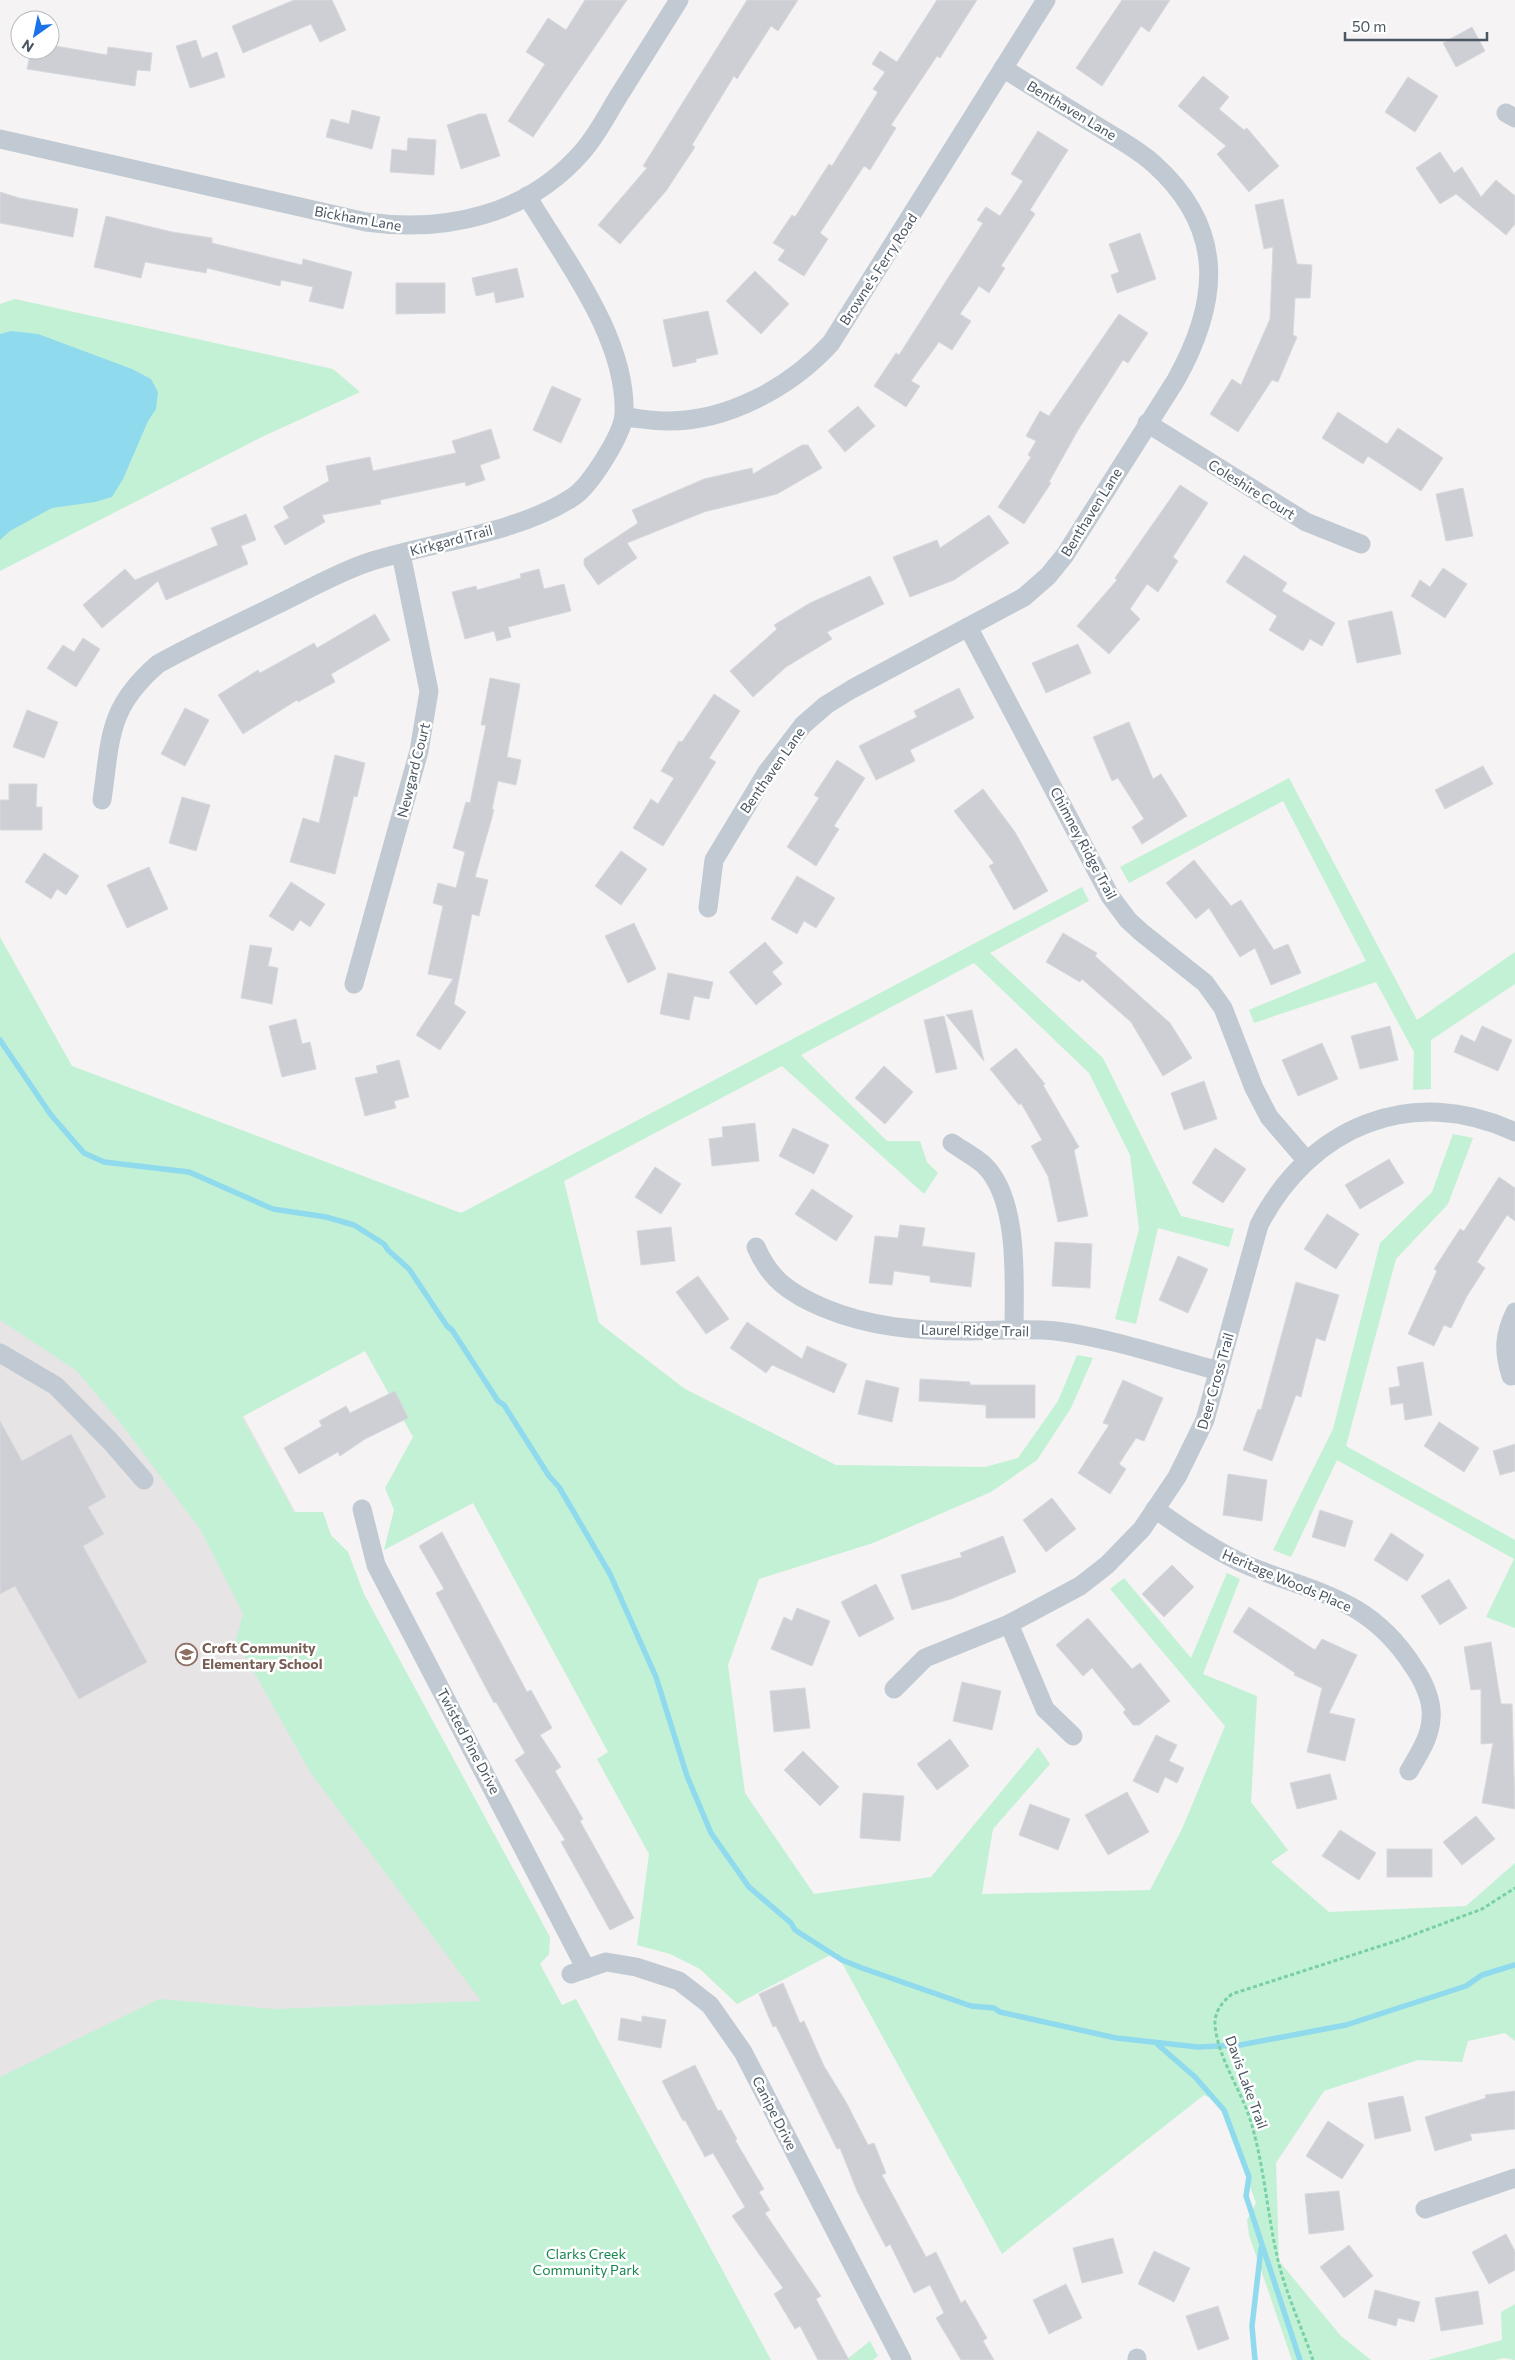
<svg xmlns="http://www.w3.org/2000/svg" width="1515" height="2360" viewBox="0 0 1515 2360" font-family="Commissioner,sans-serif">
	<rect width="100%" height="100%" fill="#f5f3f3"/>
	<path fill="#e6e4e5" d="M0,984L206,1347L540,1963L0,2360Z"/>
	<g fill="#c3f1d5">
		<path d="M15,299L333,369L360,392L264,436L0,571V304Z"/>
		<path d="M1289,778L1417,1020L1515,952V984L1431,1040V1089L1413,1090L1414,1052L1376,982L1254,1023L1249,1010L1366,961L1283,801L1129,883L1120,867Z"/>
		<path d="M1082,887L1089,901L990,953L1103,1058L1181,1216L1234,1229L1229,1247L1158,1228L1136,1324L1115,1319L1139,1229L1130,1155L1089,1073L974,963L801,1055L887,1141H920L927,1162L938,1173L924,1194L782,1066L564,1181L599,1323L685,1389L836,1465L985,1467L1018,1458L1058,1401L1077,1355L1093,1358L1071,1408L1037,1460L991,1492L873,1543L759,1579L728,1665L745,1793L814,1894L931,1877L1038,1747L1050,1764L993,1829L982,1894L1150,1890L1182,1829L1225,1726L1110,1589L1124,1578L1191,1658L1227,1573L1240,1579L1203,1674L1257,1696L1251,1802L1288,1850L1271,1862L1329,1912L1466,1906L1515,1863V2041L1505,2033L1468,2041L1462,2062L1418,2060L1324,2091L1276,2163L1279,2261L1341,2336L1371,2360H1292L1249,2235L1247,2220L1256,2203L1220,2102L1204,2095L1002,2254L836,1952L737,2004L700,1969L670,1954L637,1945L649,1854L597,1759L608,1752L473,1503L384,1550L394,1510L385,1488L413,1437L365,1351L242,1417L294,1512H323L331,1535L348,1552L364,1594L550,1937L549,1954L540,1964L562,2005L576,1999L771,2360H0V2077L159,1999L275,2009L481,2001L310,1772L236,1640L243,1613L200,1529L123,1426L77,1371L0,1320V937L72,1066L461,1213Z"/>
		<path d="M1453,1134L1473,1138L1448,1204L1396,1259L1346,1446L1515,1540V1628L1486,1617L1514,1559L1337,1460L1291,1557L1273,1550L1333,1429L1380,1243L1432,1192Z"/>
		<path d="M1515,2304V2360L1504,2358L1495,2360H1428L1502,2340L1501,2312Z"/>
		<path d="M870,2341L878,2356L873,2360H846Z"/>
	</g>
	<path fill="#90daee" d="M11,331L38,334L132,369L151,379L158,392L156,409L148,421L123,479L112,497L95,502L52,508L10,531L0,540V334Z"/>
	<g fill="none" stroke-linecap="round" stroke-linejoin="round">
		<g stroke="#90daee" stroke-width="5.5">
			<path d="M0,1040L51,1115L84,1153L104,1162L189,1172L273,1209L326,1217L354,1225L384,1244L388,1250L409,1269L447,1326L452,1330L498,1401L504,1405L549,1476L559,1487L610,1574L656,1677L687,1776L711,1833L749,1887L791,1923L795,1930L842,1960L862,1968L971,2006L994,2008L1000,2012L1116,2038L1198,2047L1240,2045L1346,2025L1466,1986L1482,1975L1515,1965"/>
			<path d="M1156,2043L1195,2077L1224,2110L1249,2177L1246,2196L1300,2360"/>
			<path d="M1255,2360L1252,2326L1261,2248"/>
		</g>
	</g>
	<g fill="#cdcfd5" stroke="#d7d9de">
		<path d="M294,0H332L346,30L320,42L311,24L243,53L232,26Z"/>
		<path d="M585,0H627L533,137L508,121L545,64L526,52L548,18L566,30Z"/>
		<path d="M747,0H798L778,31L771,26L737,79L734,76L692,145L695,147L666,191L620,244L598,225L647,168L643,166Z"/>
		<path d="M937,0H977L940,58L937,56L891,125L896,128L870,170L864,166L820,233L828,239L804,276L778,260L785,250L773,243L792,215L795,217L829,164L832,166L878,92L873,89L885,72L872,64L880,51L897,62Z"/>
		<path d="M1122,0H1170L1149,32L1141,26L1102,86L1076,68Z"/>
		<path d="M1472,27L1485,51L1456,67L1443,43Z"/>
		<path d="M196,40L202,58L217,52L225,77L190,88L176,46Z"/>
		<path d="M50,45L107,55L108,47L152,53L150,71L137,70L135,86L27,69L31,50H50Z"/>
		<path d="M1203,76L1229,97L1219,109L1244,130L1247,128L1279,166L1249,192L1217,154L1226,146L1178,106Z"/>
		<path d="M1408,77L1438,96L1415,132L1385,112Z"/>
		<path d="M352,110L380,117L372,149L326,137L331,119L349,124Z"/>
		<path d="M479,114H486L500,156L461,169L447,125Z"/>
		<path d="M1038,131L1068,150L1030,210L1035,214L1001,266L1005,268L989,293L979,286L960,314L971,321L952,350L939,342L911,381L920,386L906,407L874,386L896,353L899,355L983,223L977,220L986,207L1000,216L1023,181L1011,174Z"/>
		<path d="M408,138L436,140L434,175L390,172L392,149L407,151Z"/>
		<path d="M1440,152L1454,173L1462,167L1481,197L1496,180L1515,196V224L1506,235L1456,194L1440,204L1416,168Z"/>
		<path d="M0,192L19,198L78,209L73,237L0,223Z"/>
		<path d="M1283,199L1297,264L1312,265L1310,298H1295L1293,335L1297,337L1278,382L1272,380L1238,432L1210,414L1232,379L1241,385L1270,319L1273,247L1264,249L1255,205Z"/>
		<path d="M106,216L172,232L212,238V243L302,265L303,259L352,272L343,309L309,301L313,287L281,280L280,286L207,268L206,273L145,262L141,278L94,267Z"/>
		<path d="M1140,233L1156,279L1117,293L1111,275L1119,272L1109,244Z"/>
		<path d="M517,268L524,297L496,303L494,292L476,296L472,278Z"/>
		<path d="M755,271L789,304L761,334L726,301Z"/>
		<path d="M396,283H445V313L396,314Z"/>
		<path d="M708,311L718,354L696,359V362L673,367L663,320Z"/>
		<path d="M1119,314L1148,333L1128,363L1123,360L1078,430L1049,482L1051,483L1024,524L998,507L1031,457L1028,455L1036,441L1026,436L1040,411L1049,416Z"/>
		<path d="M552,386L581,399L561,443L533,430Z"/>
		<path d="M858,406L875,426L845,452L828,431Z"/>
		<path d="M1338,412L1387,444L1398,428L1443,458L1421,491L1368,456L1363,464L1322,438Z"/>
		<path d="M491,429L500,458L480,465L485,480L466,486L465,482L380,500L381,504L322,515L325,522L285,545L274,526L289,518L283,507L329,481L326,466L370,457L373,471L456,453L452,441Z"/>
		<path d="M802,445H808L822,468L777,494L704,512L627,543L637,558L598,585L584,565V559L638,523L632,510L704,479L752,468L753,474Z"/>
		<path d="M1180,485L1208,503L1173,557L1178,561L1158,592L1147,584L1130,609L1140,619L1109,654L1077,626L1117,580L1115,578Z"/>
		<path d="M1463,488L1473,536L1446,541L1436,494Z"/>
		<path d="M246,514L256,540L241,546L248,564L166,600L158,581L102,628L83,605L125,569L135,580L218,545L211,528Z"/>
		<path d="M989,515L1009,543L954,580L910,597L893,557L937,540L940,548Z"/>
		<path d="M1244,555L1287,583L1282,591L1335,623L1322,646L1310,639L1303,651L1269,630L1277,616L1226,582Z"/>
		<path d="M1443,568L1467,584L1445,618L1411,596L1420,580L1430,587Z"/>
		<path d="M539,569L544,589L564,584L571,611L508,627L511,637L497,641L494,631L465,639L452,592L476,586L477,590L521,578L520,574Z"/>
		<path d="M870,576L884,604L827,632L832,639L786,667L753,697L730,671L777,629L774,625L810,603Z"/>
		<path d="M1392,611L1401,654L1357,663L1348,621Z"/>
		<path d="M375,614L390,640L331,674L335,682L298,702L297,700L243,734L218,695L258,670L260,673L314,643L317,648Z"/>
		<path d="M83,638L100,649L76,687L47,668L63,645L74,652Z"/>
		<path d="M1078,644L1091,673L1046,693L1032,663Z"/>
		<path d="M490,678L520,684L507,757L521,760L516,785L498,781L492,809L494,810L475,877L488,880L479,916L472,914L454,1004L466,1012L440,1050L416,1035L453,979L428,974L443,906L433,903L438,883L456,888L465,852L453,848L466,802L470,803L486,725H481Z"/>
		<path d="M959,688L974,718L910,750L915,761L876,780L859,746L917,717L914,711Z"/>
		<path d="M714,694L740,711L709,758L716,762L663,846L633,828L651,799L658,804L674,778L661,771L679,741L682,742Z"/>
		<path d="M185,708L209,720L185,766L161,754Z"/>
		<path d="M27,710L58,722L44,758L13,747Z"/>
		<path d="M1129,722L1153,779L1161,774L1187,816L1142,844L1132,827L1144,819L1118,778L1112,781L1093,737Z"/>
		<path d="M335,755L365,763L357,797L354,796L335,874L290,862L303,818L319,823Z"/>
		<path d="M837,760L865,778L834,826L839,829L816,866L787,847L819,798L814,795Z"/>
		<path d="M1483,766L1493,784L1445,809L1435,790Z"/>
		<path d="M9,784H37L36,807H42V830H0V800H9Z"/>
		<path d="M983,789L1015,832L1048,891L1014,910L989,866L994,863L954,811Z"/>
		<path d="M182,797L210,805L196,851L169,843Z"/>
		<path d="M621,851L647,869L621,905L595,886Z"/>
		<path d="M44,853L79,876L66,895L57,889L51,899L25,882Z"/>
		<path d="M1194,860L1231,906L1241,900L1274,950L1288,944L1301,973L1271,985L1255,948L1240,957L1209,908L1196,919L1166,883Z"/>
		<path d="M149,867L168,909L127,928L107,885Z"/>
		<path d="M797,876L835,898L816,928L804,921L797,934L771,919Z"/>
		<path d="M291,882L325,904L310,927L300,920L293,931L269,916Z"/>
		<path d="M634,923L656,969L628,983L605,936Z"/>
		<path d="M1063,933L1097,953L1095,956L1170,1023L1192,1058L1163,1076L1131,1022L1082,979L1080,982L1046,962Z"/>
		<path d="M765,942L783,963L772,972L782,984L756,1005L729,972Z"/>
		<path d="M250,945L272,948L268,966L278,968L272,1004L241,998Z"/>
		<path d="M668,973L713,982L709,999L694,996L689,1020L660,1014Z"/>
		<path d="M972,1010L984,1061L946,1015Z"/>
		<path d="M944,1016L957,1069L936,1073L924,1020Z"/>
		<path d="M296,1019L302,1044L310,1042L316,1069L282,1077L269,1026Z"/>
		<path d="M1390,1026L1398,1060L1360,1069L1351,1036Z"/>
		<path d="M1482,1026L1512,1040L1498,1071L1454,1052L1461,1035L1475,1042Z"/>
		<path d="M1322,1043L1338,1079L1298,1096L1282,1060Z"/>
		<path d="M1016,1048L1045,1084L1043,1085L1079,1147L1074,1150L1088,1216L1058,1222L1048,1176L1031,1146L1042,1140L1021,1103L1019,1105L990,1069Z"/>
		<path d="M399,1060L409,1097L394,1101L396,1108L365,1116L355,1078L378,1073L376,1066Z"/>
		<path d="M884,1066L913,1092L885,1124L855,1098Z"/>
		<path d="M1204,1081L1217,1119L1184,1130L1171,1093Z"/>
		<path d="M755,1123L759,1161L712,1166L709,1139L723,1137L722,1127Z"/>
		<path d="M793,1128L829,1145L814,1174L779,1156Z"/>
		<path d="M1215,1148L1246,1169L1223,1203L1192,1183Z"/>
		<path d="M1389,1159L1404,1183L1360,1209L1345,1185Z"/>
		<path d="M655,1167L681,1184L661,1214L635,1197Z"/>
		<path d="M1499,1177L1515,1188V1221L1507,1215L1487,1246L1477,1262L1485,1268L1467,1296L1451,1328L1444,1325L1434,1346L1408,1334L1437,1271L1434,1269L1460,1229L1464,1231Z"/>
		<path d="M812,1189L853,1216L836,1241L795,1214Z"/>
		<path d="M1327,1214L1359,1234L1336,1269L1304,1249Z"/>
		<path d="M900,1225L925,1228L922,1246L975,1253L971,1287L930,1282V1276L894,1271L892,1285L869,1283L875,1236L898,1238Z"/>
		<path d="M671,1227L675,1261L641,1265L637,1231Z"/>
		<path d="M1055,1242L1092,1244L1090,1288L1052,1286Z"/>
		<path d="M1178,1256L1208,1269L1188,1313L1159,1300Z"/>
		<path d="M698,1276L729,1319L706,1334L676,1292Z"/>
		<path d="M1296,1282L1339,1295L1325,1341L1316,1338L1301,1397L1296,1395L1272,1461L1243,1450L1258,1409L1261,1410Z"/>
		<path d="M747,1322L802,1359L807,1346L847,1364L834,1393L772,1365L766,1373L730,1348Z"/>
		<path d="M1423,1362L1432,1415L1405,1420L1403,1403L1391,1405L1389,1388L1400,1386L1397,1367Z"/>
		<path d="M920,1379L970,1382V1385H1035V1418H986V1405L919,1401Z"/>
		<path d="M866,1380L899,1388L892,1422L858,1414Z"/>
		<path d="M1123,1380L1163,1398L1144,1441L1136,1438L1119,1464L1126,1469L1110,1494L1078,1473L1109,1425L1103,1423Z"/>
		<path d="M395,1391L408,1418L365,1439L340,1456L338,1452L299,1474L284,1448L322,1426L319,1421L346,1406L350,1413Z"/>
		<path d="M0,1421L22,1461L71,1434L106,1497L88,1507L104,1534L83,1546L147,1662L79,1699L15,1586L0,1594Z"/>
		<path d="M1439,1422L1479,1448L1464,1472L1424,1446Z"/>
		<path d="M1515,1444V1471L1500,1475L1493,1451Z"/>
		<path d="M1228,1474L1267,1480L1262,1521L1223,1515Z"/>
		<path d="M1052,1498L1076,1529L1046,1552L1023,1520Z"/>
		<path d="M1320,1510L1353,1521L1345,1547L1312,1537Z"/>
		<path d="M442,1532L527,1692L531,1690L552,1728L540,1735L561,1767L555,1771L583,1819L580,1821L634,1918L610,1930L561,1842L565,1840L515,1760L525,1753L496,1702L494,1703L436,1593L444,1589L419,1546Z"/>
		<path d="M1391,1533L1424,1555L1407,1581L1374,1560Z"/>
		<path d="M1003,1536L1016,1572L951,1599L912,1610L901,1575L962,1557L960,1553Z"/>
		<path d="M1172,1565L1194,1587L1164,1617L1142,1594Z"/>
		<path d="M1449,1579L1467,1608L1440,1625L1421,1596Z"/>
		<path d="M876,1584L894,1619L859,1637L841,1602Z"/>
		<path d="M1249,1607L1315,1650L1322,1639L1357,1655L1329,1713L1355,1719L1345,1761L1307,1752L1322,1688L1294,1675L1295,1673L1233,1632Z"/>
		<path d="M797,1608L830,1621L812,1666L771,1649L784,1617L792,1621Z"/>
		<path d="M1088,1618L1132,1669L1140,1663L1170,1701L1139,1725H1133L1123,1712L1126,1710L1092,1668L1083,1676L1056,1645Z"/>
		<path d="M1491,1642L1501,1704H1512L1515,1809L1482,1803L1493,1743L1481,1744V1689L1471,1690L1464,1647Z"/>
		<path d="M962,1682L1001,1691L992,1730L953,1721Z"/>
		<path d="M805,1688L810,1728L774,1732L770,1691Z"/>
		<path d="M1156,1735L1177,1745L1169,1761L1184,1768L1177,1783L1165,1777L1158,1793L1133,1781Z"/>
		<path d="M950,1739L969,1766L937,1790L917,1764Z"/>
		<path d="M803,1751L839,1787L820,1806L784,1770Z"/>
		<path d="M1330,1774L1337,1799L1297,1809L1290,1783Z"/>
		<path d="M1127,1792L1149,1832L1108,1855L1085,1815Z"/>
		<path d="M863,1793L904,1796L900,1841L860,1838Z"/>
		<path d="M1030,1804L1070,1819L1058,1850L1019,1835Z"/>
		<path d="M1476,1816L1495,1839L1462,1865L1443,1842Z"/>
		<path d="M1340,1830L1376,1853L1359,1880L1322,1856Z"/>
		<rect x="1387" y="1849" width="45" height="28"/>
		<path d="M783,1983L800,2023L804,2021L824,2066L846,2102L868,2145L874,2143L886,2173L882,2175L926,2257L936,2252L961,2303L965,2300L987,2338L983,2341L994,2360H961L936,2318L944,2313L930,2285L914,2293L890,2244L886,2247L878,2232L857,2191L840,2148L837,2149L776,2026L773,2027L759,1994Z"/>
		<path d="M642,2016L666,2020L661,2048L618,2040L621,2018L642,2022Z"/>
		<path d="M695,2065L718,2111L721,2110L737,2139L735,2140L764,2189L759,2192L770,2210L765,2213L821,2296L816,2299L849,2360H818L800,2326L795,2329L774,2294L783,2288L732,2216L745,2207L713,2153L705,2157L685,2120L683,2121L662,2081Z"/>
		<path d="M1515,2091V2129L1470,2134L1472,2140L1435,2151L1425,2117L1486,2098L1485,2095Z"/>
		<path d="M1403,2096L1411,2131L1375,2139L1368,2103Z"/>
		<path d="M1328,2121L1364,2145L1342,2179L1306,2156Z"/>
		<path d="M1339,2191L1344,2230L1309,2234L1305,2194Z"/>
		<path d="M1506,2234L1515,2251V2270L1489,2284L1472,2252Z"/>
		<path d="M1113,2238L1123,2273L1082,2283L1073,2248Z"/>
		<path d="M1349,2245L1373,2276L1344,2298L1320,2267Z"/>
		<path d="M1154,2251L1190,2268L1174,2302L1138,2284Z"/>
		<path d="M1066,2284L1082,2318L1049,2334L1033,2300Z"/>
		<path d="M1375,2290L1420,2302L1414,2322L1398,2318L1396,2326L1368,2318Z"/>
		<path d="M1478,2291L1483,2324L1441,2331L1435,2298Z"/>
		<path d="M1218,2306L1229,2339L1198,2350L1186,2316Z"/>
	</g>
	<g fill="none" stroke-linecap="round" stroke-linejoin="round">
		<path stroke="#7ad0a6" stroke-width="3" stroke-dasharray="4 2.5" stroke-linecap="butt" d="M1313,2360C1302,2328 1284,2289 1277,2256C1267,2211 1264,2166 1251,2122C1241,2089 1219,2061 1215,2026C1214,2012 1222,2002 1232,1994L1399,1940L1482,1909L1515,1888"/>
		<g stroke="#c1cad2" stroke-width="19">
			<path d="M1506,113L1515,118"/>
			<path d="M0,139L366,222C446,233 528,215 583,151C597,135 607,115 618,97C639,64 659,32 679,0"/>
			<path d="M624,417C638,418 652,421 666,421C727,422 791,387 831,343L1046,0"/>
			<path d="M1147,423L1306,522L1361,544"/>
			<path d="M968,627L1110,896L1128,920L1141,932L1205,983L1223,1008L1254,1088L1269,1117L1307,1161"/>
			<path d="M102,800C111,738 107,708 158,664C195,643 234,626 272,607C304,592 336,573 369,562C432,542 519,533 573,497C590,486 623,434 624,414C627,338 565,260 527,196"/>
			<path d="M708,908L714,860L767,772L803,725L826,705L852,689L1024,597L1048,576L1065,555L1176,380C1220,301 1226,229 1154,164C1138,149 1116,138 1097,126C1066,107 1034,88 1003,68"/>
			<path d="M354,984L419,751L429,691L401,554"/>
			<path d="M952,1143C962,1150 975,1157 984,1165C1020,1200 1014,1283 1014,1330"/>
			<path d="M756,1247C770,1280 791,1294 824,1308C869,1327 917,1331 965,1331C996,1331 1026,1328 1056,1331C1111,1338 1166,1357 1219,1371"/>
			<path d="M0,1353L56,1386L111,1442L144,1480"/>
			<path d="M1511,1376C1503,1351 1504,1335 1515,1312"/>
			<path d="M362,1509L376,1565L586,1969"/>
			<path d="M1155,1509C1185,1530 1216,1552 1249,1566C1318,1594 1369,1598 1413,1666C1423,1680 1433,1701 1431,1719C1430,1738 1418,1755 1409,1771"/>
			<path d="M1009,1624L1045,1709L1073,1736"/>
			<path d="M894,1689L925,1658L1009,1624L1080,1586L1107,1565L1142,1529L1177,1477L1205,1420L1259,1225C1310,1126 1412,1084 1515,1132"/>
			<path d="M571,1974L606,1962L636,1967L679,1981L710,2005L743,2052L902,2360"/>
			<path d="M1425,2209L1515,2178"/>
			<path d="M1137,2360V2358"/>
		</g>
	</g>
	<defs>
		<symbol id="school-ring" viewBox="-11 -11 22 22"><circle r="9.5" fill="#fff" stroke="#8d6e63" stroke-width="1.5"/><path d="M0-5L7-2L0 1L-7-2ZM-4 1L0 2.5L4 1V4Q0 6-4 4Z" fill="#8d6e63"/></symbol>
	</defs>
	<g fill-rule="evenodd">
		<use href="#school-ring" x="174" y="1642" width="25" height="25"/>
	</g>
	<g text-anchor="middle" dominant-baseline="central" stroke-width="5" stroke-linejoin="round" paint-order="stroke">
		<g font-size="14" fill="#4a5661" stroke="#fff">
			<text transform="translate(1072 110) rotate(31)">Benthaven Lane</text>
			<text transform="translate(358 218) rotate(10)">Bickham Lane</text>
			<text transform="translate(878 269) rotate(-57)">Browne's Ferry Road</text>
			<text transform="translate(1252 489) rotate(32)">Coleshire Court</text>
			<text transform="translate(1091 512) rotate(-58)">Benthaven Lane</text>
			<text transform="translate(451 540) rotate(-15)">Kirkgard Trail</text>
			<text transform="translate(413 770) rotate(-76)">Newgard Court</text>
			<text transform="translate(772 770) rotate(-55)">Benthaven Lane</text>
			<text transform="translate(1084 843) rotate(62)">Chimney Ridge Trail</text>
			<text transform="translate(975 1330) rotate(1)">Laurel Ridge Trail</text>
			<text transform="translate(1215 1381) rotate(-74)">Deer Cross Trail</text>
			<text transform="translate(1287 1580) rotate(23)">Heritage Woods Place</text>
			<text transform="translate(469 1741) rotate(62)">Twisted Pine Drive</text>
			<text transform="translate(1247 2082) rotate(70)">Davis Lake Trail</text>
			<text transform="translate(775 2113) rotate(63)">Canipe Drive</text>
		</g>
		<g font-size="14" font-weight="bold" fill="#785e54" stroke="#fff" text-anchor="start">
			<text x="202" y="1647">Croft Community<tspan x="202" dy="16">Elementary School</tspan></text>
		</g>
		<g font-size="14" fill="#17864f" stroke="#fff">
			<text x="586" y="2253">Clarks Creek<tspan x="586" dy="16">Community Park</tspan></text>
		</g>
	</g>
	<g transform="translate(35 35) rotate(213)"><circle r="24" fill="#ffffff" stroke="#b7bbc0"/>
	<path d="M0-4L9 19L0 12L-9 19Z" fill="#1a73e8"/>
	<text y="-8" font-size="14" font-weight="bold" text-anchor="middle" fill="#4a5661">N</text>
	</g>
	<path d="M1345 32v8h142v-8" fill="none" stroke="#4a5661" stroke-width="2.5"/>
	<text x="1352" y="32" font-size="15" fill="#4a5661" stroke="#ffffff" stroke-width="4" paint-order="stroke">50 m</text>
</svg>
